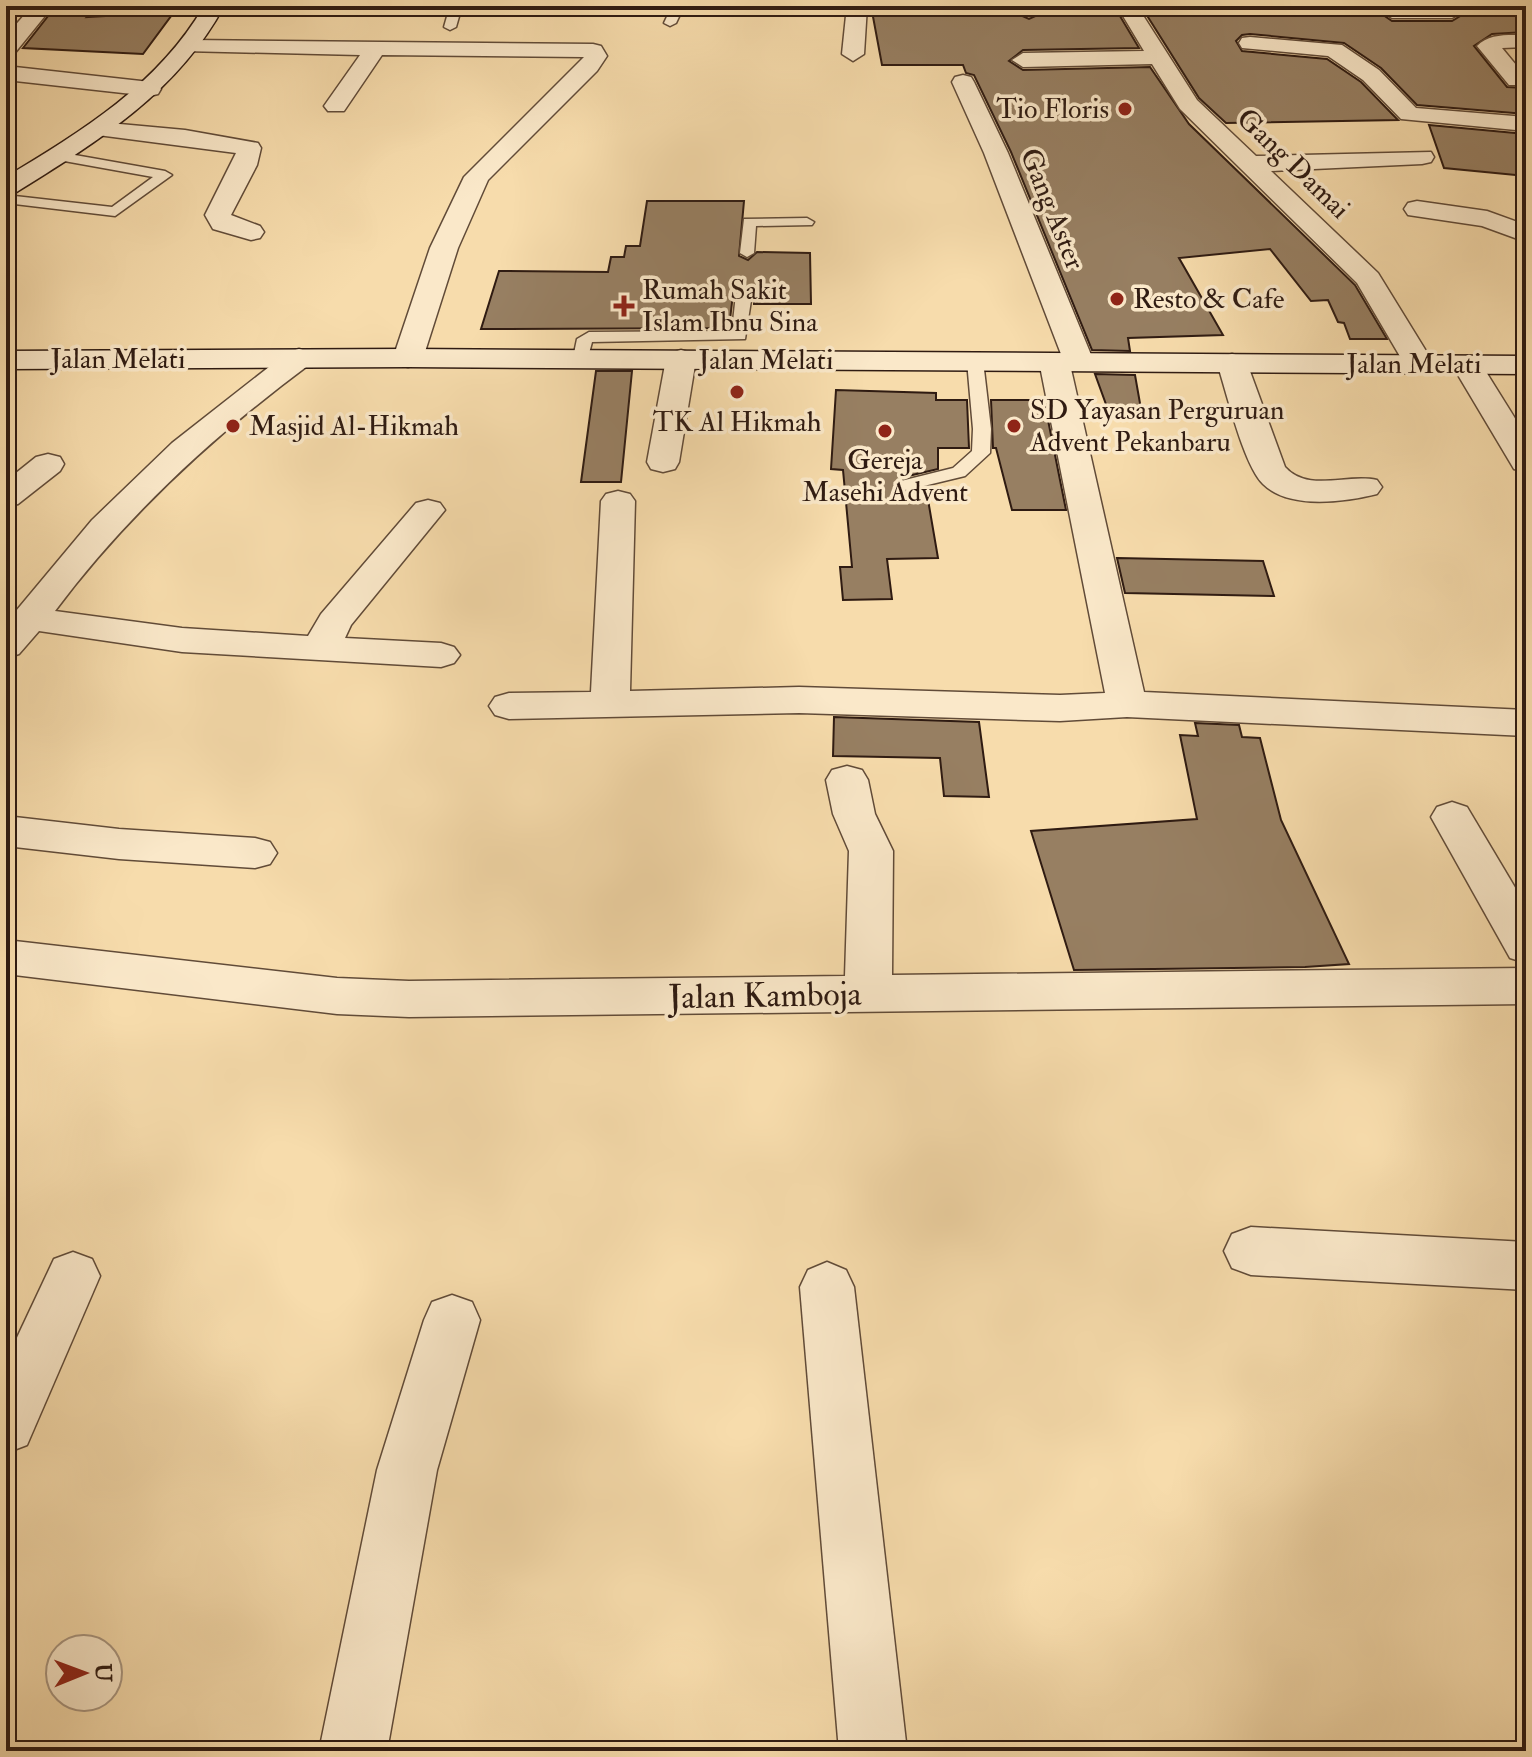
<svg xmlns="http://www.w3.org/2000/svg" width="1532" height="1757" viewBox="0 0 1532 1757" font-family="'IM FELL Double Pica',serif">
	<rect width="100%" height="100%" fill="#f7dcac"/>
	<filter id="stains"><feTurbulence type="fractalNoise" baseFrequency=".0025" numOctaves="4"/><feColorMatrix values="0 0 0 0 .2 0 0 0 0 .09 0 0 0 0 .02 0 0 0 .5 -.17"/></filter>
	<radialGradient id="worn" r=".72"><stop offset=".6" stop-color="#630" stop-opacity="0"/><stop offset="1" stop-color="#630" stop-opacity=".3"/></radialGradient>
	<g fill="#977f62" stroke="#2f1b12" stroke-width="2">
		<path d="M56,6H98L87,17L174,12L143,54L23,48Z"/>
		<path d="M871,6H1017L1020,15L1029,19L1042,13L1043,6H1114L1139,48L1023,50L1009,61L1023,70L1150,67L1189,124L1355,285L1387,339H1350L1344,323L1338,322L1328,300L1311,301L1270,249L1179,258L1223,335L1128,338L1130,351L1092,350L1011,152L974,75L966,73L963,65H882Z"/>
		<path d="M1141,6H1370L1392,21H1452L1465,13L1458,6H1526V32L1492,34L1474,46L1507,87L1526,88V114L1417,105L1381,68L1344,43L1250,34L1242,35L1236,41L1242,51L1327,59L1361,82L1398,120L1226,123L1199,98Z"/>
		<path d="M1429,125L1526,134V176L1444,168Z"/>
		<path d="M647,201H744L739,256L748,260L757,252L810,253L811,304H754V291L742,286L733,294L729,328L481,329L499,271L608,272L611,257H624L626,246H640Z"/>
		<path d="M596,371H632L621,482H581Z"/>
		<path d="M1095,374L1135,375L1141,409L1107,407Z"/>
		<path d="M836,390L936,393V400H967L969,448H938V469L900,478L896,483L900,492L926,488L938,558L887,559L892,599L843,600L840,567H852L843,470L831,469Z"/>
		<path d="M991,400H1044L1066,510H1012L996,448H993Z"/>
		<path d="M1117,558L1263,561L1274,596L1125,593Z"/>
		<path d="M834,717L979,722L989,797L944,796L940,758L833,756Z"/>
		<path d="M1195,723L1239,725L1242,737L1260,738L1281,820L1349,964L1305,967L1074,970L1031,831L1197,819L1180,735L1198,736Z"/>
	</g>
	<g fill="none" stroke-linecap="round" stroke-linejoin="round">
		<defs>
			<g id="lane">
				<path d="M450,6H462L456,27L450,30L444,27Z"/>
				<path d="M672,6H684L676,23L670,26L664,23Z"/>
				<path d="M58,152L165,171L172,175L115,216L6,203V195L112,207L153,177L53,159L51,156Z"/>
				<path d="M807,218L814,222L812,225L756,226L754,253L747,257L740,253L744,219Z"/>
				<path d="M744,289L752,294L745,339L592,342L587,361H575L573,358L577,339L589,332L732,331L736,294Z"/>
				<path d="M975,356L983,361L991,429L990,453L965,476L907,490L901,489L898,485L901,481L953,468L972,451L973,429L967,361Z"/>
			</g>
			<g id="street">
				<path d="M32,6H53L14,54L6,56V36Z"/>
				<path d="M847,6H867L864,54L853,61L842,54Z"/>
				<path d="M1020,6H1040V10L1030,16L1023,14Z"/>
				<path d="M1117,6H1137L1197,100L1256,156L1431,152L1434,157L1431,162L1422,164L1271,171L1378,273L1434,364L1430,370L1419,373L1408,370L1357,283L1180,109L1152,64L1023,67L1012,60L1023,53L1144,51Z"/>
				<path d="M1373,6H1453L1462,12L1452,18H1392Z"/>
				<path d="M1526,35V47L1502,48L1526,77L1525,85H1509L1477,46C1489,33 1509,35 1526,35Z"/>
				<path d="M1250,37L1342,45L1379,70L1416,108L1526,117V131L1401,119L1363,80L1328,56L1242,48L1239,43L1242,38Z"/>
				<path d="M191,40L593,44L601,46L607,56L597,71L488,180L458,248L423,358L419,364L408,367L397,364L393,358L430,248L464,177L584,57L382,55L344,111H328L324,106L360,55L183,51L180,46Z"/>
				<path d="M6,66L150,82L158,84L161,89L158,94L150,96L6,80Z"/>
				<path d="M963,75L971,77L974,82L1008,153L1094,362L1090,368L1071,369L1144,692L1526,710V736L1127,717L1060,721L799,713L509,719L495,715L489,706L495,697L509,693L591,692L601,501L606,494L618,491L630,494L635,501L630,691L799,687L1060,695L1105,693L1039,361L1043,355L1061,354L984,153L952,82L955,77Z"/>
				<path d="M98,122L185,130L258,143L261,148L257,165L231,215L260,226L264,232L260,238L251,240L213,229L205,215L236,153L90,134L86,129L90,124Z"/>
				<path d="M1417,201L1487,211L1526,225V242L1482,226L1408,215L1404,209L1408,203Z"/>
				<path d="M299,349L310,352L314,358L310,364C213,436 127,515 55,611L182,628L308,636L321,614L416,503L428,500L440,503L445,510L351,625L345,638L441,643L454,647L460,655L454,663L441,667L182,652L39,631L19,654L6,658V623L92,520L172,443L288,352Z"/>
				<path d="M681,350L692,353L696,359L679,462L675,469L663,472L651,469L647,462L666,359L670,353Z"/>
				<path d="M1232,354L1243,357L1247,363L1285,467C1308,493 1347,473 1377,480L1382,487L1377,494C1345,502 1289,510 1263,484C1243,464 1227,393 1217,363L1221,357Z"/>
				<path d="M1467,356L1478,359L1526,436V472L1514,469L1452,365L1456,359Z"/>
				<path d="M48,454L60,457L64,464L60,471L18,504L6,507V481L36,457Z"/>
				<path d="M847,766L862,770L868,780L875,814L893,851L892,975L1526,968V1004L409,1017L337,1014L6,974V940L337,978L409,981L845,976L849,851L833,814L826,780L832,770Z"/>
				<path d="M1452,802L1467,807L1526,906V963L1510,958L1431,817L1437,807Z"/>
				<path d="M6,816L119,829L255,838L270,842L277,853L270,864L255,868L119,859L6,846Z"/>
				<path d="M1251,1227L1526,1242V1290L1251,1275L1232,1268L1224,1251L1232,1234Z"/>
				<path d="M73,1252L92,1259L100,1276L27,1445L6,1453V1361L54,1259Z"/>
				<path d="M827,1262L846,1270L854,1287L907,1751H839L800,1287L808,1270Z"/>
				<path d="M452,1295L472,1302L480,1320L437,1470L387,1751H319L377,1470L424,1320L432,1302Z"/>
			</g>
			<g id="secondary">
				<path d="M204,6H224C177,93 97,142 15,193L6,196V177C82,131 158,85 204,6Z"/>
				<path d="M408,349L1526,356V374L408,367L6,369V351Z"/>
			</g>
		</defs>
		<use href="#lane" stroke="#614b38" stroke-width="3"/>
		<use href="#street" stroke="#614b38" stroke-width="3"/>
		<use href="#secondary" stroke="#2f1b12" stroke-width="3"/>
		<use href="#lane" fill="#fae8c9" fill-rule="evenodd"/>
		<use href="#street" fill="#fae8c9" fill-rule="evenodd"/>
		<use href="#secondary" fill="#fae8c9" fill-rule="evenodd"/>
	</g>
	<g fill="#8f2418" stroke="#fae8c9" stroke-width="3">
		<circle cx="1125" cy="109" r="8"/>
		<circle cx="1117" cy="299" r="8"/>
		<path d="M620 294h8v8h8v8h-8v8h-8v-8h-8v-8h8z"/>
		<circle cx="737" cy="392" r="8"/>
		<circle cx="233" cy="426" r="8"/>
		<circle cx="1014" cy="426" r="8"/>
		<circle cx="885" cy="431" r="8"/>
	</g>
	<g text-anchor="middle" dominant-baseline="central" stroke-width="7" stroke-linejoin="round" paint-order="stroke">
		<g font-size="28" fill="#2f1b12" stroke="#fae8c9" text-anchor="start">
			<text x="1109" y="109" text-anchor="end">Tio Floris</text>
			<text x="642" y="290">Rumah Sakit<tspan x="642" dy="32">Islam Ibnu Sina</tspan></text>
			<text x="1133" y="299">Resto &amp; Cafe</text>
			<text x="1030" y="410">SD Yayasan Perguruan<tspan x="1030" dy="32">Advent Pekanbaru</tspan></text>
			<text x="737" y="422" text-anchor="middle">TK Al Hikmah</text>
			<text x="249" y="426">Masjid Al-Hikmah</text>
			<text x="885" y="460" text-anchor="middle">Gereja<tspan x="885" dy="32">Masehi Advent</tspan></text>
		</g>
		<g font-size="28" fill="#2f1b12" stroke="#fae8c9">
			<text transform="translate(1293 164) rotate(44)">Gang Damai</text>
			<text transform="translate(1052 209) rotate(68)">Gang Aster</text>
			<text x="118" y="359">Jalan Melati</text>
			<text x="766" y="360">Jalan Melati</text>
			<text x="1414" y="364">Jalan Melati</text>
		</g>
		<g font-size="34" fill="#2f1b12" stroke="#fae8c9">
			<text transform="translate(765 996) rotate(-1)">Jalan Kamboja</text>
		</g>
	</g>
	<rect width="1532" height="1757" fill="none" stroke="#f7dcac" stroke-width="32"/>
	<rect x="8" y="8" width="1516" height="1741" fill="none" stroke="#2f1b12" stroke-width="4"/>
	<rect x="16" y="16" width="1500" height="1725" fill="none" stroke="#2f1b12" stroke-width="2"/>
	<g transform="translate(84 1673) rotate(89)"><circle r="38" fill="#fae8c9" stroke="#a99680" stroke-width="2"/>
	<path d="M0-6L14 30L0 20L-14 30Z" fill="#8f2418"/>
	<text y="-12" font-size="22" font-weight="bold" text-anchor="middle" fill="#2f1b12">U</text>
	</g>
	<rect width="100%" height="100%" filter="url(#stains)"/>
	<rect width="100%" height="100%" fill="url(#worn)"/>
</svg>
